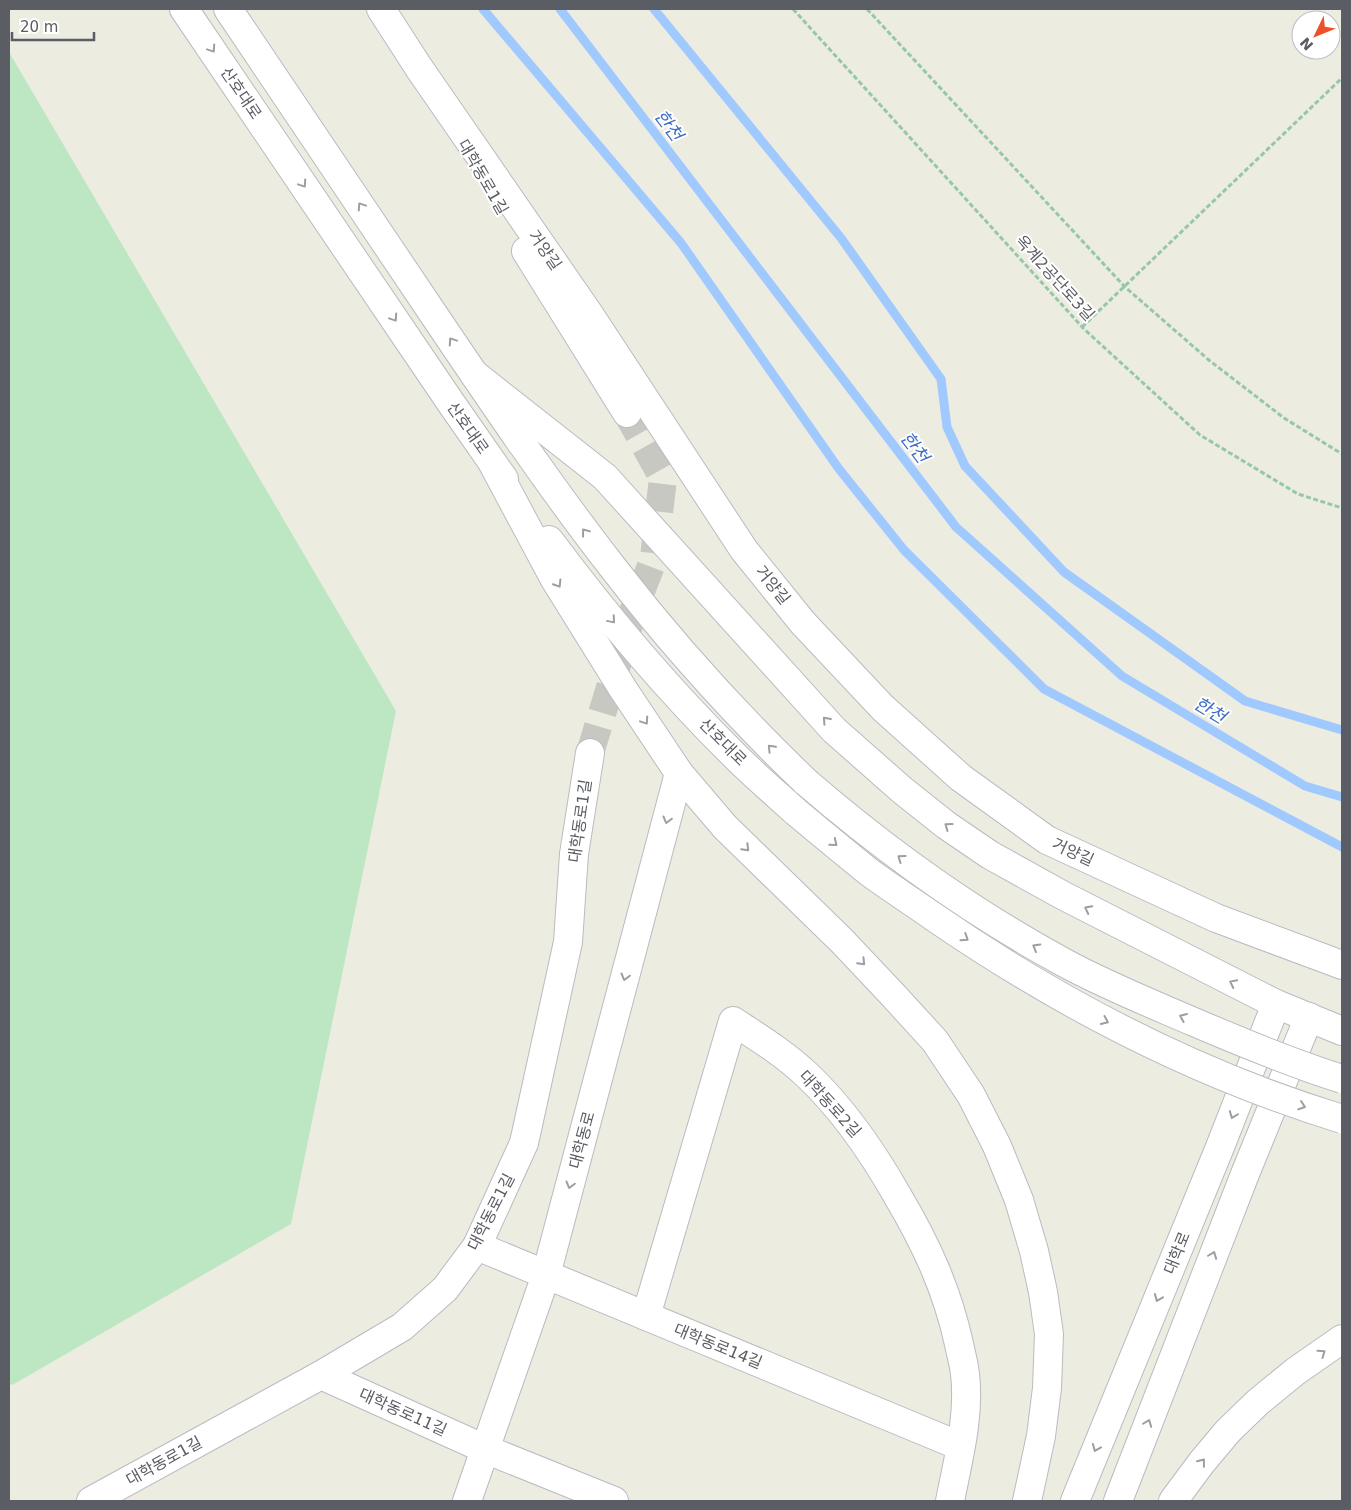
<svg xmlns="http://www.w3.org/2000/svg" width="1351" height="1510" viewBox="0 0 1351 1510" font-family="'DejaVu Sans','Noto Sans KR',sans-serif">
	<rect width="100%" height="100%" fill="#edece1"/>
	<path fill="#bde6c2" d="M9,52L396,711L291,1224L14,1384L9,1385Z"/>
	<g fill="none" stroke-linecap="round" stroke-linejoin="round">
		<g stroke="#a0c9ff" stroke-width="9">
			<path d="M483,9L681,243L839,469L904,550L1044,689L1342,847"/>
			<path d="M560,9L956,527L1122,676L1305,786L1342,797"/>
			<path d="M654,9L841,238L941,379L947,427L965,466L1064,572L1245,701L1342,730"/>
		</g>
		<path stroke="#c8c8c2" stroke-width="28" stroke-dasharray="28 14" stroke-linecap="butt" d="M590,753L633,612L654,558L663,478L627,413"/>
		<defs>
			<g id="minor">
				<path d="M381,9L419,68L589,314L744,550L803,623L883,708L961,778L1047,840L1216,918L1342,965"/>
				<path d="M526,251L627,413"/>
				<path d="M477,1246L960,1446"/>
				<path d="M646,1316L733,1021C759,1038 785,1054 807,1075C844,1110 872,1151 897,1195C926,1244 947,1289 959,1344C961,1354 964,1364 965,1374C970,1416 958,1460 950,1501"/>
				<path d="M321,1375L485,1449L614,1501"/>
				<path d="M91,1501L321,1375L402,1327L445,1289L477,1246L524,1143L568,942L574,854L590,753"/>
				<path d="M467,1501L546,1275L679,773"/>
			</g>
			<g id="tertiary">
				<path d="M184,9L451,403L504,479"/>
				<path d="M228,9C297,111 366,213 434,315C492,401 550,487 614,569C672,644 737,716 806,782"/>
				<path d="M474,374L605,477L834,730L902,790L946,825L990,855L1064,896L1276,1004L1342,1031"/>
				<path d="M493,464L554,578L623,689L679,773L725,827L842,941L893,995L935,1041L971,1095L997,1146L1019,1200L1034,1251L1043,1292L1049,1334L1047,1388L1041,1436L1027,1501"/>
				<path d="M549,540C605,615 667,689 734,755C754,775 775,793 796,812"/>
				<path d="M1075,1501L1220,1147L1276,1004"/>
				<path d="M1118,1501L1245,1174L1309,1017"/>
				<path d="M1173,1501L1202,1462L1228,1431L1258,1402L1296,1371L1342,1339"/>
			</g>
		</defs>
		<use href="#minor" stroke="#b9bbc1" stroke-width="30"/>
		<use href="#tertiary" stroke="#b9bbc1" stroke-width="30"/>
		<g stroke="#96c7aa" stroke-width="3" stroke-dasharray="5 2.5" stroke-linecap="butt">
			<path d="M793,9L1084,329L1200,435L1298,494L1342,508"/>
			<path d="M867,9L1125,287L1210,361L1284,418L1342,454"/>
			<path d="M1082,327L1342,78"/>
		</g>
		<use href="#minor" stroke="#fff" stroke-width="28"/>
		<use href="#tertiary" stroke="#fff" stroke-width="28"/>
		<defs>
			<g id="tertiary-bridge">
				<path d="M806,782C885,850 971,912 1063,962C1105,985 1150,1003 1194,1022C1243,1043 1291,1063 1342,1079"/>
				<path d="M796,812C820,832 844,852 869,872C889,887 910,900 931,915C1057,1002 1195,1074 1342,1119"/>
			</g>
		</defs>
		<use href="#tertiary-bridge" stroke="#b9bbc1" stroke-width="30" stroke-linecap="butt"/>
		<use href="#tertiary-bridge" stroke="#fff" stroke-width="28"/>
	</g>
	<defs><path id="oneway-chevron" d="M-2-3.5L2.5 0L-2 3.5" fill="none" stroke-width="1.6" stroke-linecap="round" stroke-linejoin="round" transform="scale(1.25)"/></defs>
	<g stroke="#9c9ea1">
		<use href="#oneway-chevron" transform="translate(212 49) rotate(56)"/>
		<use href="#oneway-chevron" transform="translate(303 184) rotate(56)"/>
		<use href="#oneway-chevron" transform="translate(361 206) rotate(-124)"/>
		<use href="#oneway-chevron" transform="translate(394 318) rotate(56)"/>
		<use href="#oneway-chevron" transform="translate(452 341) rotate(-124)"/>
		<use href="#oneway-chevron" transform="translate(585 532) rotate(-127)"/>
		<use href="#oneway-chevron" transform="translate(558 584) rotate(58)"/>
		<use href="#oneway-chevron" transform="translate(612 620) rotate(50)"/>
		<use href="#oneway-chevron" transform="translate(826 720) rotate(-132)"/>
		<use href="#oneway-chevron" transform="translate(645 721) rotate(56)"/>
		<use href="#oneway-chevron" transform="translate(771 748) rotate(-134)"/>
		<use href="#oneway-chevron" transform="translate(667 820) rotate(105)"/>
		<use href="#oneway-chevron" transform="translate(948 826) rotate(-144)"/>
		<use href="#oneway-chevron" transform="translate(834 843) rotate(39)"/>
		<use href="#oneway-chevron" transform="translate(746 848) rotate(45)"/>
		<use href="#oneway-chevron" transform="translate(901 858) rotate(-144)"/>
		<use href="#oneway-chevron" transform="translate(1088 909) rotate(-153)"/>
		<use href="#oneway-chevron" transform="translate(965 938) rotate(33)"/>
		<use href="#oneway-chevron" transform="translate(1036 947) rotate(-150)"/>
		<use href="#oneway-chevron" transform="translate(862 962) rotate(46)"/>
		<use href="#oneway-chevron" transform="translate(625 977) rotate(105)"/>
		<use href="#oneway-chevron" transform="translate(1233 983) rotate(-154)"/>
		<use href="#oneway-chevron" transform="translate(1183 1017) rotate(-157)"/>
		<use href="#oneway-chevron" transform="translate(1105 1021) rotate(25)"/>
		<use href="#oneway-chevron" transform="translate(1302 1106) rotate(19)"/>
		<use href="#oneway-chevron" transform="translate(1233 1115) rotate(111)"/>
		<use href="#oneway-chevron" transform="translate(570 1185) rotate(105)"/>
		<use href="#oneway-chevron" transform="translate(1213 1255) rotate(-69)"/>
		<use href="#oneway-chevron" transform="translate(1158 1298) rotate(112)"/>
		<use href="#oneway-chevron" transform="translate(1322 1353) rotate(-35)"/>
		<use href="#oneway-chevron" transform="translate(1148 1423) rotate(-69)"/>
		<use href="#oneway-chevron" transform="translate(1096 1448) rotate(112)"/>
		<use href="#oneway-chevron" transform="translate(1202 1462) rotate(-52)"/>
	</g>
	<g text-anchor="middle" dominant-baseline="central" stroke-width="4" stroke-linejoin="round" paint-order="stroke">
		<g font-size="16" fill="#5a5d63" stroke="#fff">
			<text transform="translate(241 93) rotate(56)">산호대로</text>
			<text transform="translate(483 177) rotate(60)">대학동로1길</text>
			<text transform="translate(545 250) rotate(55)">거양길</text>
			<text transform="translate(1055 278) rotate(48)">옥계2공단로3길</text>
			<text transform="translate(468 428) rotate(55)">산호대로</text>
			<text transform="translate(773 585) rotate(51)">거양길</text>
			<text transform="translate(723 742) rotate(45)">산호대로</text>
			<text transform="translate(580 821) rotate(-82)">대학동로1길</text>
			<text transform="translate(1073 852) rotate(25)">거양길</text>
			<text transform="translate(830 1104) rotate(48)">대학동로2길</text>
			<text transform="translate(582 1140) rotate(-75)">대학동로</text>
			<text transform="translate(491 1212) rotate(-63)">대학동로1길</text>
			<text transform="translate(1177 1253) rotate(-68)">대학로</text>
			<text transform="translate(718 1346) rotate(22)">대학동로14길</text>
			<text transform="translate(403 1412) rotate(24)">대학동로11길</text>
			<text transform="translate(164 1461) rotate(-29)">대학동로1길</text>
		</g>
		<g font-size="18" font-style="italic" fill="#3f6fc5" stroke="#fff">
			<text transform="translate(669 125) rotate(53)">한천</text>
			<text transform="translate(915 447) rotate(53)">한천</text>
			<text transform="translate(1210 710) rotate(31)">한천</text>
		</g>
	</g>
	<rect width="1351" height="1510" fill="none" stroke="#5a5d63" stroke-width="20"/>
	<g transform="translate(1316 35) rotate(227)"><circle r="24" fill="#ffffff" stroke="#bdbec1"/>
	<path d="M0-4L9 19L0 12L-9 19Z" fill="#ed5128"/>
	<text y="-8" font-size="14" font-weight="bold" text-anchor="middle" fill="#5a5d63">N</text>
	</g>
	<path d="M12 32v8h82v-8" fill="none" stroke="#5a5d63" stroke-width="2.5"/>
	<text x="20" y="32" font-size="15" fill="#5a5d63" stroke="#ffffff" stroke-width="4" paint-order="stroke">20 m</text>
</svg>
